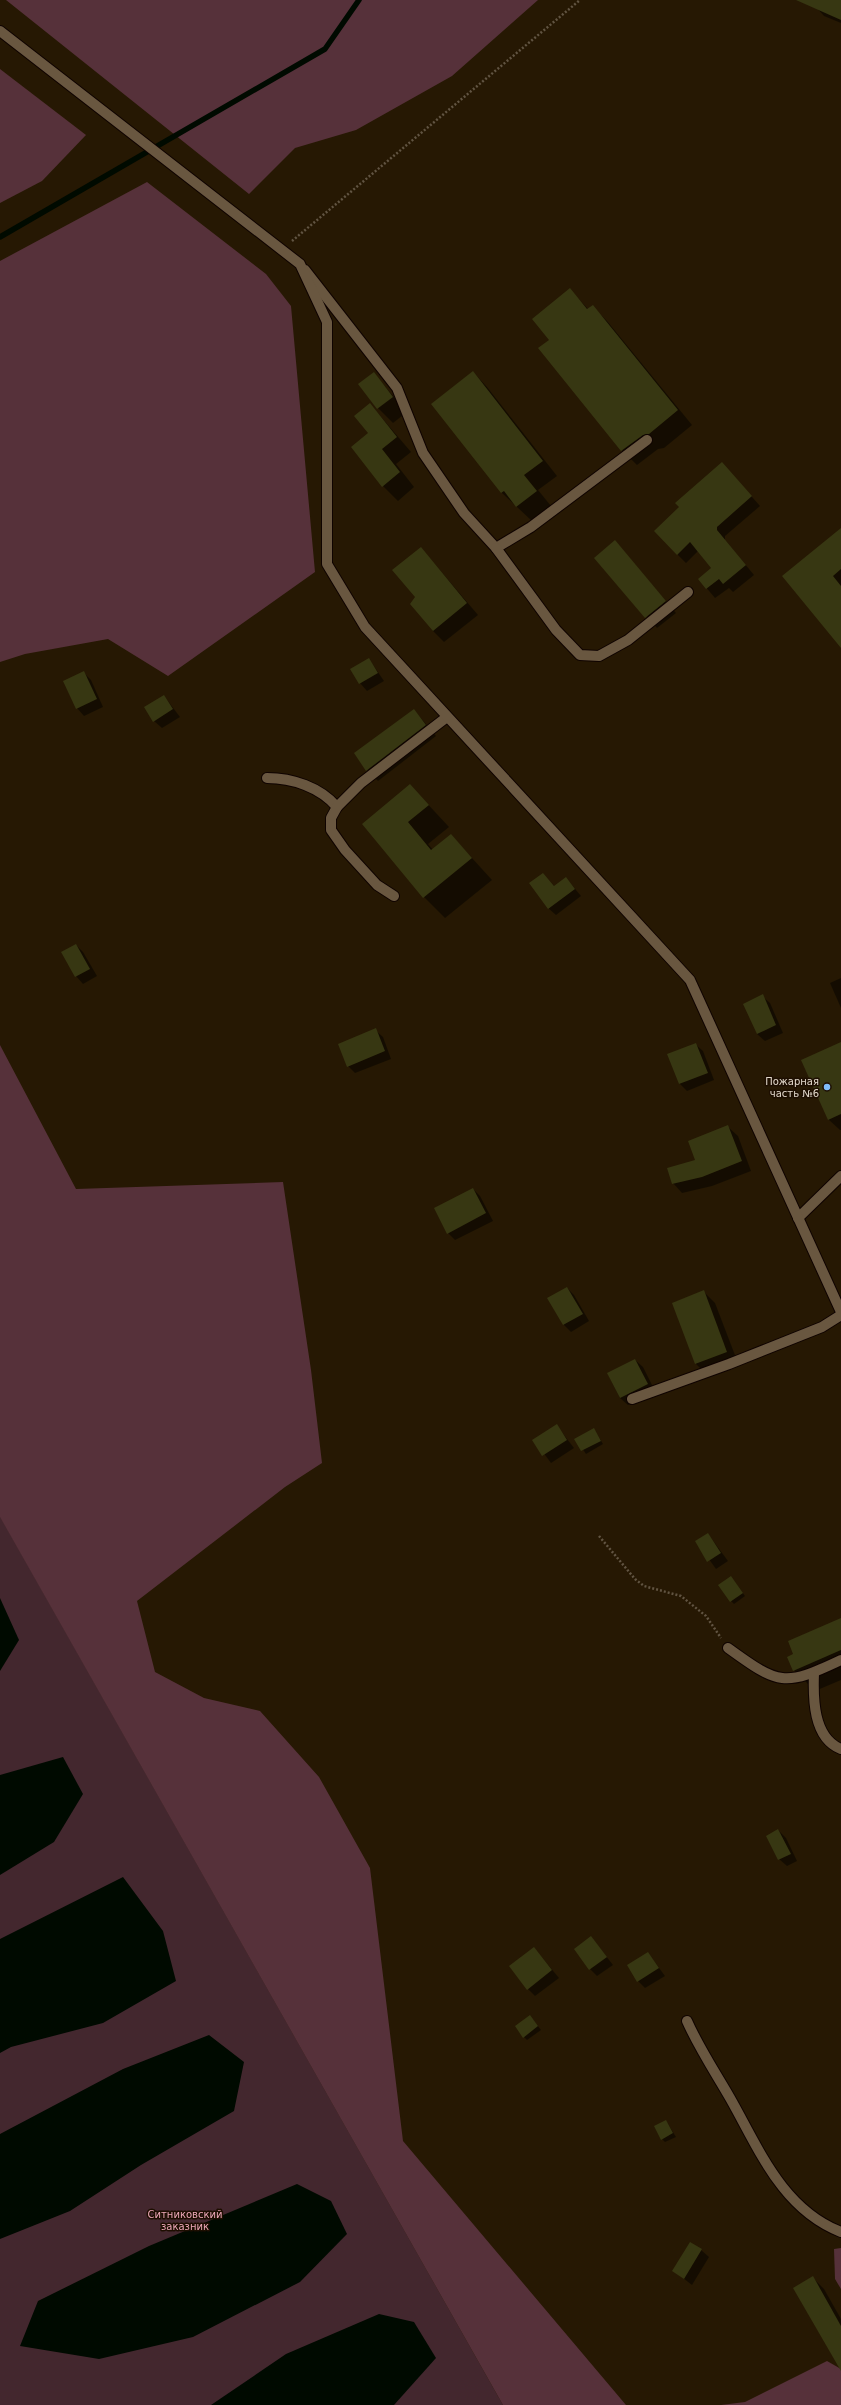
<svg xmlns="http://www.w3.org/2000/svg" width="841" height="2405" viewBox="0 0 841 2405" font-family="'DejaVu Sans',sans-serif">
	<rect width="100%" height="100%" fill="#261803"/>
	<path fill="#43272e" d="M0,1516L503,2405H0Z"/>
	<g fill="#56313a">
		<path d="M6,0H538L452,76L356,130L295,148L249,194Z"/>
		<path d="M0,69L86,135L42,181L0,203Z"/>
		<path d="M147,182L266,274L291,306L315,572L168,676L108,639L25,654L0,662V261Z"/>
		<path d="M0,1045L76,1189L283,1182L311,1370L322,1463L285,1487L137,1601L155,1672L204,1698L260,1711L319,1777L370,1868L403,2141L626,2405H503L0,1517Z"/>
		<path d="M841,2248V2289L835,2279L834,2249Z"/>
		<path d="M827,2361L841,2369V2405H721L745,2402Z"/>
	</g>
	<g fill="#000a00">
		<path d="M0,1598L19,1640L0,1671Z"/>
		<path d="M63,1757L83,1794L54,1842L0,1875V1775Z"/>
		<path d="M123,1877L163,1931L176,1981L103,2023L11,2047L0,2053V1939Z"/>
		<path d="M209,2035L244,2062L234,2111L141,2165L70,2211L0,2239V2134L123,2069Z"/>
		<path d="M297,2184L331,2201L347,2234L300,2282L193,2337L99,2359L20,2346L38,2301L149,2246Z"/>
		<path d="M379,2314L414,2322L436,2358L394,2405H211L286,2354Z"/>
	</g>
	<g fill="#0007">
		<path d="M820,0H841V23L824,16L817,8Z"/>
		<path d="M570,290L588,309L592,306L607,321L692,425L664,448L658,449L637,465L622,450L540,348L550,340Z"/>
		<path d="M473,372L487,387L557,476L538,490L551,506L532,521L502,493L432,404Z"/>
		<path d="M374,374L407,412L393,423L378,408Z"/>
		<path d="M370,404L411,452L396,464L414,487L398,501L383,486L370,434Z"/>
		<path d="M730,472L760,506L725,536V540L754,575L733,592L729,588L715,598L699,579L712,569L698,551L686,563L677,554Z"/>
		<path d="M841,529V646L784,576Z"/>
		<path d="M615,542L676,613L657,628L596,558Z"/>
		<path d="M421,548L478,615L444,642L433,631L416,597Z"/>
		<path d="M369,659L384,681L367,691L360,683Z"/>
		<path d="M84,673L91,680L103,707L84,716L77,708Z"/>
		<path d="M164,696L180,717L162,728L154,721Z"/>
		<path d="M414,710L436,736L378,781L367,770Z"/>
		<path d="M410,785L449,827L428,844L433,850L451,835L492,880L445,918L424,897L363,824Z"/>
		<path d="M543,874L555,887L566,878L581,896L556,915L548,908Z"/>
		<path d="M76,945L83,952L97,976L83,984L76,976Z"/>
		<path d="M841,978V1008L830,983Z"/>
		<path d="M762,996L770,1003L783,1033L765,1041L757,1034Z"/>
		<path d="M375,1030L383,1037L391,1059L355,1073L348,1066Z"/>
		<path d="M841,1043V1130H840L828,1119Z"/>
		<path d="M695,1044L703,1051L714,1080L687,1091L679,1083Z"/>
		<path d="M728,1127L738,1136L751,1171L712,1186L682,1193L673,1183Z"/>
		<path d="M473,1189L480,1196L493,1221L455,1240L448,1233Z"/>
		<path d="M567,1288L574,1295L589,1321L571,1332L564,1325L549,1298Z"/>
		<path d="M704,1292L715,1303L738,1363L707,1375L696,1364L673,1303Z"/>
		<path d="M635,1360L643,1367L655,1391L628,1405L620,1398L608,1374Z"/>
		<path d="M557,1426L574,1448L551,1463L534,1440Z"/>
		<path d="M594,1429L603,1444L586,1454L576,1439Z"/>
		<path d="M708,1534L728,1561L716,1569L696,1541Z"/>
		<path d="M734,1581L745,1596L734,1604L731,1601Z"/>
		<path d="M841,1619V1680L815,1691L794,1670L795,1654Z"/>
		<path d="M778,1830L786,1838L797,1861L787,1866L779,1859Z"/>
		<path d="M591,1937L613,1965L597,1976L590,1969Z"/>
		<path d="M534,1948L559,1978L535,1996L528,1989Z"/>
		<path d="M648,1953L665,1976L645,1988L638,1981Z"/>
		<path d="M533,2020L541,2030L527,2040L524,2037Z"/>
		<path d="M666,2121L676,2137L665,2142L662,2139Z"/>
		<path d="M701,2250L709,2257L692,2285L674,2271Z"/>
		<path d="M813,2278L824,2289L841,2319V2365Z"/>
	</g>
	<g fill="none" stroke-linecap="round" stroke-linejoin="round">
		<path stroke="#000a00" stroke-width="5.5" d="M0,237L325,49L359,0"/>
	</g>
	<g fill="#373712">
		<path d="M796,0H841V20Z"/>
		<path d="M570,288L587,309L593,305L678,410L649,434L643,435L621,451L538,348L549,340L532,319Z"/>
		<path d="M473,371L543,461L524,475L537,491L516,507L504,491L501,493L431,404Z"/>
		<path d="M374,372L393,397L377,409L358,384Z"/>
		<path d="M370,403L397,437L382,449L400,472L382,487L351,447L368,433L354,416Z"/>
		<path d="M722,462L752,496L717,527V530L746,565L723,584L719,579L706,589L698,579L711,568L690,542L677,555L654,531L679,507L675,503Z"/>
		<path d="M841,528V569L833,576L841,586V648L782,576Z"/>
		<path d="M615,540L666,601L645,618L594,558Z"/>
		<path d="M421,547L467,603L433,631L410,604L415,597L392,570Z"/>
		<path d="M369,658L378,673L359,684L350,669Z"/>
		<path d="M84,671L97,699L76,709L63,681Z"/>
		<path d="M164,695L173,709L153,722L144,707Z"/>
		<path d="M414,709L426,725L366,771L354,753Z"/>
		<path d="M410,784L429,805L408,822L431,850L451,834L472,858L423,898L362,824Z"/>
		<path d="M543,873L554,886L566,877L575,889L548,909L529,883Z"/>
		<path d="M76,944L90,969L75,977L61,952Z"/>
		<path d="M763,994L776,1025L757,1034L743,1004Z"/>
		<path d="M376,1028L385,1051L347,1067L338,1044Z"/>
		<path d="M841,1042V1114L828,1120L801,1060Z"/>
		<path d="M696,1043L708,1073L679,1084L667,1054Z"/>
		<path d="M728,1125L742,1161L702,1177L672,1184L667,1168L695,1160L688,1141Z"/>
		<path d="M473,1188L486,1213L447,1234L434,1208Z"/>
		<path d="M567,1287L583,1314L563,1325L547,1298Z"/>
		<path d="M704,1290L727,1352L695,1364L672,1303Z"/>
		<path d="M635,1359L648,1384L620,1398L607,1373Z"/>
		<path d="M557,1424L567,1440L542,1456L532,1440Z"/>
		<path d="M594,1428L601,1441L581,1451L574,1439Z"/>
		<path d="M708,1533L721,1553L707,1562L695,1541Z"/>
		<path d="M731,1576L743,1593L730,1602L718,1585Z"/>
		<path d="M841,1618V1650L793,1671L787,1657L793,1654L788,1641Z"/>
		<path d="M778,1829L791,1854L778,1860L766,1836Z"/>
		<path d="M591,1936L607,1957L589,1970L574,1949Z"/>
		<path d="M534,1947L552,1970L527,1990L509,1966Z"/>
		<path d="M648,1952L659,1968L637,1982L627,1965Z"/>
		<path d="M530,2015L538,2026L523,2038L515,2026Z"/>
		<path d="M666,2120L673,2133L661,2140L654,2126Z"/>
		<path d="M690,2242L702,2249L684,2279L672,2271Z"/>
		<path d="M813,2276L841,2326V2371L793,2288Z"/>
	</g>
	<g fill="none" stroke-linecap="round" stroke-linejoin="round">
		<defs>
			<g id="lane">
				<path d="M305,270L397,388L423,453L464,513L496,548L531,527L647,440"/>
				<path d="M496,548L556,630L580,655L599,656L628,640L688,592"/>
				<path d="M267,778C292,778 320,787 337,807"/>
				<path d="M394,896L377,885L345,850L331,830V818L337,807L361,783L447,717"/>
				<path d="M632,1399L729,1364L822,1327L841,1315"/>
				<path d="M728,1648C779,1685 784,1687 841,1660"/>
				<path d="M814,1673C813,1698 813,1738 841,1749"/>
				<path d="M687,2021C699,2048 715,2072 730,2098C759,2149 782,2209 841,2232"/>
			</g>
			<path id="street" d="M798,1218L841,1176"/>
			<path id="secondary" d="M0,31L300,264L327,322V564L365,627L690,980L841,1312"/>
		</defs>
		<use href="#lane" stroke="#0f0300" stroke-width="12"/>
		<use href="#street" stroke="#0f0300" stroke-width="12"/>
		<use href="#secondary" stroke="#0f0300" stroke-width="12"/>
		<g stroke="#615442" stroke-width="2.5" stroke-dasharray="2 2" stroke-linecap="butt">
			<path d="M292,241L580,0"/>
			<path d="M599,1536L635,1579L644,1586L681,1596L706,1616L721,1638"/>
		</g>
		<use href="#lane" stroke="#695740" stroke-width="10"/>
		<use href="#street" stroke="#695740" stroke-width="10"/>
		<use href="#secondary" stroke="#695740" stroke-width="10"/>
	</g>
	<circle fill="#7fbdf9" stroke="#1d0e00" stroke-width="1.5" cx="827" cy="1087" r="4"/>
	<g text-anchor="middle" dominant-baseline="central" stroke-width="3" stroke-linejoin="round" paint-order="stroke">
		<g font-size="10" fill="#e3d9cc" stroke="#1d0e00" text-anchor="end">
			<text x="819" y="1081">Пожарная<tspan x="819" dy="12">часть №6</tspan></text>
		</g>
		<g font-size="10" fill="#eea8b8" stroke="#1d0e00">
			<text x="185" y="2214">Ситниковский<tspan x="185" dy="12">заказник</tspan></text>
		</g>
	</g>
</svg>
